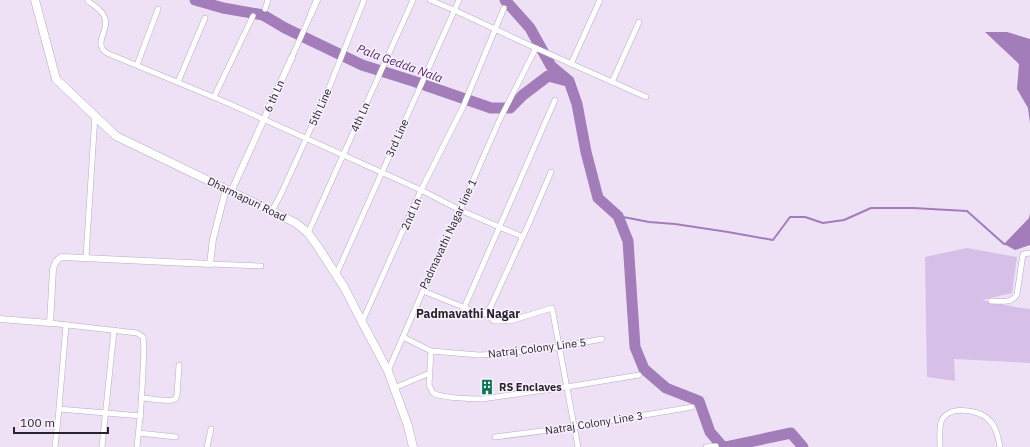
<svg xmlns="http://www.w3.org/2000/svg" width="1030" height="447" viewBox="0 0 1030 447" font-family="'IBM Plex Sans',sans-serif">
	<rect width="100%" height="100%" fill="#eee1f6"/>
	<path fill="#d7c0e7" d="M967,248L1017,257L1012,293L982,300L1015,307L1030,309V363L954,359L955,381L927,377L925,257Z"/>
	<g fill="#a27db9">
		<path d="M985,32H1007L1030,39V123L1028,108L1017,89L1019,64Z"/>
		<path d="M1030,213V245L1015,250L1004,244L1029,218Z"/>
	</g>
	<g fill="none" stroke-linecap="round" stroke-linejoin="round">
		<path stroke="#a27db9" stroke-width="2" d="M618,216L649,222L675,224L728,232L773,240L790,217H805L823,223L844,220L871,208H913L967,211L1004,244H1006"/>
		<g stroke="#a27db9" stroke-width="11">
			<path d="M195,0L223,8L263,15L285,28L362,65L413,81L491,108H510L523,95L548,76L567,81"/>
			<path d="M505,0L530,28L551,66L569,81L577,104L586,152L598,198L618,216L628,241L635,347L644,369L666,388L699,401L710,432L723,447"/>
			<path d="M726,447L791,433L803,447"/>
		</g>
		<defs>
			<g id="minor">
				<path d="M430,0L454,10L529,45L646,97"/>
				<path d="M88,1C93,5 102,10 104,16C110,28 97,39 102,48C103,51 107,53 109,54L223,101L421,190L460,210L523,237"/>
				<path d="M265,9L268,0"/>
				<path d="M292,57L311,14"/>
				<path d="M571,64L600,0"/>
				<path d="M137,65L158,9"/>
				<path d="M178,82L205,18"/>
				<path d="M612,82L639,22"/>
				<path d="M214,97L253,16"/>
				<path d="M272,211L282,192L329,88L364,0"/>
				<path d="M308,233L413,0"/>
				<path d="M86,257L95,115"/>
				<path d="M210,264L261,266"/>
				<path d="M336,275L459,0"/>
				<path d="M423,291L478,313C485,314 487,312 491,306L530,221L551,172"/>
				<path d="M991,301C1000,301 1012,304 1017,294L1023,254L1030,253"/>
				<path d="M464,308L555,100"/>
				<path d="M485,313L494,321H510L552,308L578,447"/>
				<path d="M362,322L421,190L463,107L504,8"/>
				<path d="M50,323L137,333L143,337C145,348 143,361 143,372C142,397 140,422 137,447"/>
				<path d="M403,337L431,351L479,355L501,354L560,347L602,339"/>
				<path d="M431,351L429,385L433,393C442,398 470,399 482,399L567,387L639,375"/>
				<path d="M388,371L423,291L460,210L500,119L536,48"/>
				<path d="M394,388L430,373"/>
				<path d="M142,398C148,398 167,402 173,400C176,399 176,398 177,395L179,365"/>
				<path d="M59,409L141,416"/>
				<path d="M139,433L176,437"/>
				<path d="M495,437L574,427L692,407"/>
				<path d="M55,447L59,409L66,325"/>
				<path d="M102,447L114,330"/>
				<path d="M207,447L211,429"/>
				<path d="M706,447L716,446"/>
				<path d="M940,447C940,439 939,429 941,422C947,405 978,409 988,419C996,426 998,436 1000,447"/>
			</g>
			<g id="tertiary">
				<path d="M311,14L317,0"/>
				<path d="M231,192L292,57"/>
				<path d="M0,319L50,323L53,269C55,263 56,260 62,257L210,264L213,239L226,189"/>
			</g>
			<path id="primary" d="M35,0L56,79L116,136L296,223L308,233L318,247L344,287L362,322L388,371L408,426L413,447"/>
		</defs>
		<use href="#minor" stroke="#b7acbf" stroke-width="6"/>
		<use href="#tertiary" stroke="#b7acbf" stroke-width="7"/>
		<use href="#primary" stroke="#b7acbf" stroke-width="9"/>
		<use href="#minor" stroke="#fff" stroke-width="5"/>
		<use href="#tertiary" stroke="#fff" stroke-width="6"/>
		<use href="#primary" stroke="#fff" stroke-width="8"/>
	</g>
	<defs>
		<symbol id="building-bare" viewBox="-9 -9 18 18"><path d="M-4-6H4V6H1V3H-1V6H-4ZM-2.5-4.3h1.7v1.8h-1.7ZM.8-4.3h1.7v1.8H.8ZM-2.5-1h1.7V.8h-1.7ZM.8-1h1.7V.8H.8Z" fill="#0b7751" stroke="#f8f1fd" stroke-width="2.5" paint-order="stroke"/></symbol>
	</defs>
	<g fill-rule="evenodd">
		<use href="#building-bare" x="476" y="376" width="22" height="22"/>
	</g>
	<g text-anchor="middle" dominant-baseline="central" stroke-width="3" stroke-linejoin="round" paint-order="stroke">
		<g font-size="11" fill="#28242b" stroke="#f8f1fd">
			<text transform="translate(274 96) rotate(-66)">6 th Ln</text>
			<text transform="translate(320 107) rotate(-66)">5th Line</text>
			<text transform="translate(360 117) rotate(-66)">4th Ln</text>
			<text transform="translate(397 138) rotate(-66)">3rd Line</text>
			<text transform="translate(247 199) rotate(26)">Dharmapuri Road</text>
			<text transform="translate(411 214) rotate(-66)">2nd Ln</text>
			<text transform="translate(448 234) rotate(-65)">Padmavathi Nagar line 1</text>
			<text transform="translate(537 348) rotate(-7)">Natraj Colony Line 5</text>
			<text transform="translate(594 423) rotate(-9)">Natraj Colony Line 3</text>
		</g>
		<g font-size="11" font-weight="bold" fill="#28242b" stroke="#f8f1fd" text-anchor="start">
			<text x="499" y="387">RS Enclaves</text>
		</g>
		<g font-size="12" font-style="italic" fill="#4f1e68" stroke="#f8f1fd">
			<text transform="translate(400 63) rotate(20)">Pala Gedda Nala</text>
		</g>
		<g font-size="12" font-weight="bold" fill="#28242b" stroke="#f8f1fd">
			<text x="468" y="313">Padmavathi Nagar</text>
		</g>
	</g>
	<path d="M14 427v6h94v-6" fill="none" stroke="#28242b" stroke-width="2"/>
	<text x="20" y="427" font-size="12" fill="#28242b" stroke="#f8f1fd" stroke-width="3" paint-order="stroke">100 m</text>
</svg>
